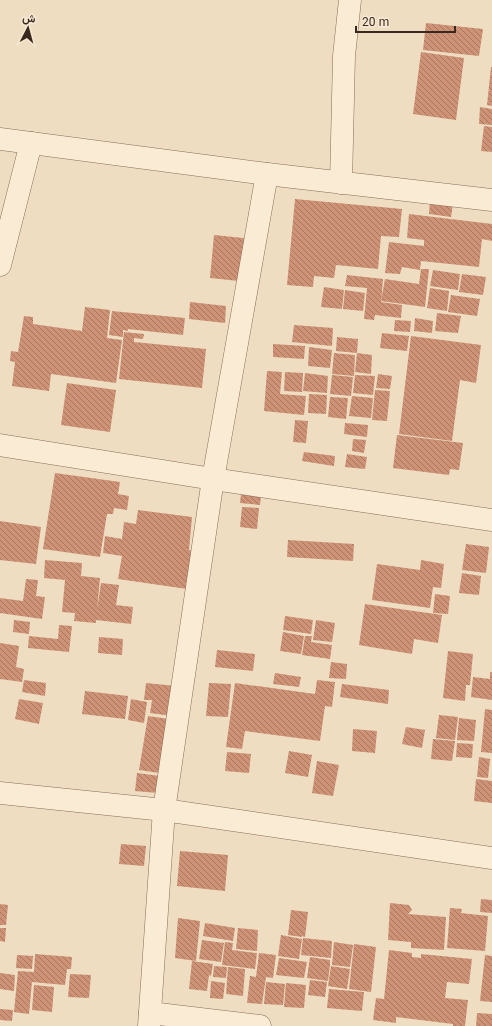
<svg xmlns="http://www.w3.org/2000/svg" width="492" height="1026" viewBox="0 0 492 1026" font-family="Georgia,Vazirmatn,serif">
	<defs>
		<pattern id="building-back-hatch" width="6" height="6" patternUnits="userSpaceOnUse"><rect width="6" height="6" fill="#ce9276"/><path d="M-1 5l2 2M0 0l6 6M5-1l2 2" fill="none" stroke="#a87760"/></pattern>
	</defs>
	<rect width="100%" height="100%" fill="#efddc2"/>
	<g fill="url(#building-back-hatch)">
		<path d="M426,23L483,29L479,56L423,50Z"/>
		<path d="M421,52L464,58L456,120L413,114Z"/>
		<path d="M491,67H492V106L487,105Z"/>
		<path d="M480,107L492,109V125L479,124Z"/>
		<path d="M484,126L492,127V152L481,151Z"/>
		<path d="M295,199L402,209L399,237L381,236L378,269L336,265L334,278L314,276L313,287L287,285Z"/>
		<path d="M430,201L453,204L451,217L429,214Z"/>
		<path d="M409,214L492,224V241L482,239L479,267L421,261L420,270L402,267L400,274L385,273L389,242L424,246V240L407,238Z"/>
		<path d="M214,235L253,239L239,281L210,278Z"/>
		<path d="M421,269H429L425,307L381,301L385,279L419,284Z"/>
		<path d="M433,270L460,274L458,290L430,286Z"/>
		<path d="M462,274L486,277L483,295L459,292Z"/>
		<path d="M347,275L383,279L381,304V302L402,305L401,318L375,315L374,320L364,319L367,288L345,286Z"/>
		<path d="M324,287L344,290L342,309L321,307Z"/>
		<path d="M430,288L449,291L447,311L427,308Z"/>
		<path d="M345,290L365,293L363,311L343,309Z"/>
		<path d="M451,295L480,299L477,316L448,312Z"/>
		<path d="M190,302L226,306L225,323L189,319Z"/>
		<path d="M85,307L110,310L107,338L122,340L116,383L51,374L49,391L12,386L15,362L10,361L11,351L18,352L24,316L33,317V324L82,331Z"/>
		<path d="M112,311L185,318L183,335L128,329V331L123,330V337L109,335Z"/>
		<path d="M437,313L461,316L458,333L435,331Z"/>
		<path d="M415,318L433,321L432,333L414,331Z"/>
		<path d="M395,320L411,321L410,332L394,331Z"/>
		<path d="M294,325L333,328L332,346L292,342Z"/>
		<path d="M124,332L144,334L143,339L134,338V342L206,349L202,388L119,379Z"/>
		<path d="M382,333L409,336L407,351L380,348Z"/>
		<path d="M411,336L481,345L476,383L460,380L452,441L399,434Z"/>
		<path d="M337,337L358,339L357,353L336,351Z"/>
		<path d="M273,344L305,346L304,359L273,357Z"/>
		<path d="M309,347L332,350L330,368L308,366Z"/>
		<path d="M334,353L355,355L354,376L332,374Z"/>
		<path d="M357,353L372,355L371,374L355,372Z"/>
		<path d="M267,371L282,372L280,394L306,396L304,415L264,411Z"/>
		<path d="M285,372L303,373L302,392L284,391Z"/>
		<path d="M305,373L328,376L327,393L303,391Z"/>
		<path d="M378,374L392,376L390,389L376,388Z"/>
		<path d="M332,375L353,377L351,396L330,394Z"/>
		<path d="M355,375L375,376L373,395L353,393Z"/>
		<path d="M67,383L116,390L110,432L61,425Z"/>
		<path d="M375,390L390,391L387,421L372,420Z"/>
		<path d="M309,394L327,395L326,414L308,413Z"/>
		<path d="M352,396L373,398L371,418L349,416Z"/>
		<path d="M330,397L348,398L346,419L328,417Z"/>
		<path d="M295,420L308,421L306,443L293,442Z"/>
		<path d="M345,423L368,425L367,437L344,434Z"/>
		<path d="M397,435L463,443L459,470L450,469L449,475L393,468Z"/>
		<path d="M353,439L366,440L364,453L352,451Z"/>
		<path d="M304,452L335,456L334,466L302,461Z"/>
		<path d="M347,454L367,457L365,469L345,467Z"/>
		<path d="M55,473L120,482L118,494L129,496L127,510L114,508L113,514H107L100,557L43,549Z"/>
		<path d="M241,494L261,496L260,505L240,503Z"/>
		<path d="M242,507L259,508L257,529L240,527Z"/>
		<path d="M138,510L192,517L189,550L192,551L187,589L118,579L122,556L103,553L105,536L122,539L124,522L136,524Z"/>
		<path d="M0,521L41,527L36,564L0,560Z"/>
		<path d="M288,540L354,544L353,561L287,557Z"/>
		<path d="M466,544L489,547L486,573L462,570Z"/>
		<path d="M45,560L82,563L81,576L100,578L97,610L101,583L119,585L116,605L133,607L131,624L96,620V623L74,621L75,613L62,612L65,580L44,578Z"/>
		<path d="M421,560L444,564L441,588L433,587L430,608L372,600L377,564L420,570Z"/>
		<path d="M462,573L481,576L479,595L459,593Z"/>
		<path d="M26,579L38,580L36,596L45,597L42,619L0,613V598L23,601Z"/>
		<path d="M435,594L450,596L448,614L433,613Z"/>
		<path d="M365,604L442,615L438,643L414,639L412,654L359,645Z"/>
		<path d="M285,616L313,620L311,634L283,630Z"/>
		<path d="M14,620L30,622L29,634L13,632Z"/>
		<path d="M316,620L335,623L332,642L313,640Z"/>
		<path d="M59,625L72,626L69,652L28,648L29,636L58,639Z"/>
		<path d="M283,632L304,636L301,654L280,651Z"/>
		<path d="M305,636H312L311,642L332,645L330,659L302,655Z"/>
		<path d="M99,637L123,639L122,655L98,653Z"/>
		<path d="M0,643L19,646L16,667L24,669L22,682L0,679Z"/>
		<path d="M217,650L255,654L253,671L215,667Z"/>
		<path d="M448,651L473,654L470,685H466L465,701L443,698Z"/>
		<path d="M331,662L347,664L346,679L329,678Z"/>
		<path d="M490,672H492V700L471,697L473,677L490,679Z"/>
		<path d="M275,673L301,677L299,687L273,684Z"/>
		<path d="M24,680L46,683L45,696L22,692Z"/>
		<path d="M317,680L335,682L332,707L325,706L320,741L245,731L242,749L226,747L235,683L315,694Z"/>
		<path d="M146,683L176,686L172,716L150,713L152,700H144Z"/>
		<path d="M209,683L231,684L228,717L206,716Z"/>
		<path d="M342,684L389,690L388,704L340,697Z"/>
		<path d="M85,691L128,696L125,719L82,714Z"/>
		<path d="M19,699L43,703L39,724L15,719Z"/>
		<path d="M131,699L147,702L144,723L128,720Z"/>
		<path d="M485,709L492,710V753L481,752Z"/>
		<path d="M439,715L458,717L455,740L436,738Z"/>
		<path d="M148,716L169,719L159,773L139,770Z"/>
		<path d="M459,718L476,720L474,741L457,740Z"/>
		<path d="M406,727L425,730L422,748L402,744Z"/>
		<path d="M353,729L377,731L375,753L352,751Z"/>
		<path d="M433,739L455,741L452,761L431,759Z"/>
		<path d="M457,743L473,744L472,758L456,757Z"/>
		<path d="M289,751L312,755L308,777L285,773Z"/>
		<path d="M227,752L251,754L249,773L225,771Z"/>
		<path d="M479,757L490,759L488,778L477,777Z"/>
		<path d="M317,761L339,765L333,796L312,793Z"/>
		<path d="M137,773L160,776L158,793L135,791Z"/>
		<path d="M476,779L492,781V803L474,801Z"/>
		<path d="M121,844L146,846L144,866L119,864Z"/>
		<path d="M180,851L228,855L225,891L177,886Z"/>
		<path d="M481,899L492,900V913L480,912Z"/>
		<path d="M390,903L409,905L412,910L408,914L446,917L444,950L411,948V942L388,940Z"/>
		<path d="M0,904L8,905L6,925H0Z"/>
		<path d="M450,908L462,909L461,913L488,916L485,951L447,948Z"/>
		<path d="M291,910L308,912L305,937L302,936V937L288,935Z"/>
		<path d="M178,918L200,921L196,961L175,958Z"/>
		<path d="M205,923L235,928L233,941L203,936Z"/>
		<path d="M0,928H6L5,942L0,941Z"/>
		<path d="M238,928L258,930L257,951L236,949Z"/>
		<path d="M281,935L302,939L299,959L278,956Z"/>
		<path d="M303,938L332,941L331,958L301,955Z"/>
		<path d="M202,940L224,943L221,962L199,959Z"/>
		<path d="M225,942L233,943L232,950L257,953L255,969L222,965Z"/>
		<path d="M334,942L353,945L350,967L332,965Z"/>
		<path d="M354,944L376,947L371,992L349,989Z"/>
		<path d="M389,950L412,953V957L421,958V954L472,959L469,984L447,982L445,998L468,1000L465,1026H453V1024L396,1017V1023L373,1020L376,998L384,999Z"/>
		<path d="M259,953L276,955L273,978L266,977L262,1004L247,1003L250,976L256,977Z"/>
		<path d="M35,954L72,957L71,969H67L65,985L32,982L29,1014L14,1012L18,971L34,972Z"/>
		<path d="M17,955L33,956L32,969L16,968Z"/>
		<path d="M485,955L492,956V1002L480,1001Z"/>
		<path d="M310,957L330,960V965H327H330L328,981L307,978Z"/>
		<path d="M279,958L307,962L304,978L276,975Z"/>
		<path d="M192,961L213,964L211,976L209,975L207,991L189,989Z"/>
		<path d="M214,966L227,967L226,978L213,977Z"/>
		<path d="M331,966L350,969L347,989L328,986Z"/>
		<path d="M228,967L245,969L243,996L226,994Z"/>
		<path d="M0,973L15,975L14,991L0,989Z"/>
		<path d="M70,974L91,975L89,998L68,997Z"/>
		<path d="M310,980L327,982L325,997L308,995Z"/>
		<path d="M211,981L225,983L223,999L210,998Z"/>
		<path d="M266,982L285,984L283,1005L264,1004Z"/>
		<path d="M286,983L306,985L304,1008L284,1007Z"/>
		<path d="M34,985L54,987L52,1012L32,1010Z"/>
		<path d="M329,989L364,992L362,1011L327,1008Z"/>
		<path d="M0,1009L13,1010L12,1021L0,1020Z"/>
		<path d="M477,1013L492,1014V1026H476Z"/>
	</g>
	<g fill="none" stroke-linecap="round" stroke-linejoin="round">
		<defs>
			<g id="minor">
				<path d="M0,139L267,174L492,200"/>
				<path d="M341,183L344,56L350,0"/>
				<path d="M0,265L31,143"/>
				<path d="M0,445L213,479L492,520"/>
				<path d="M0,793L164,810L492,858"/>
				<path d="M150,1013L260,1026"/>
				<path d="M149,1026L164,810L213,479L267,174"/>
			</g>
		</defs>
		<use href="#minor" stroke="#896d58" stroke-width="23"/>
		<use href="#minor" stroke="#faebd5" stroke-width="22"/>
	</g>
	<g transform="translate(28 28) rotate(6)" stroke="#f6e8d2" stroke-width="3" paint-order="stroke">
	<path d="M0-3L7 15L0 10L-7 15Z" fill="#39281d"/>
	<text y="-6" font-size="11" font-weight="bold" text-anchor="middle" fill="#39281d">ش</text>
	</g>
	<path d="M356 26v6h99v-6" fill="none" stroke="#39281d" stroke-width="2"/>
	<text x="362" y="26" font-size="12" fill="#39281d" stroke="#f6e8d2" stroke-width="3" paint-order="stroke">20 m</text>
</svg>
